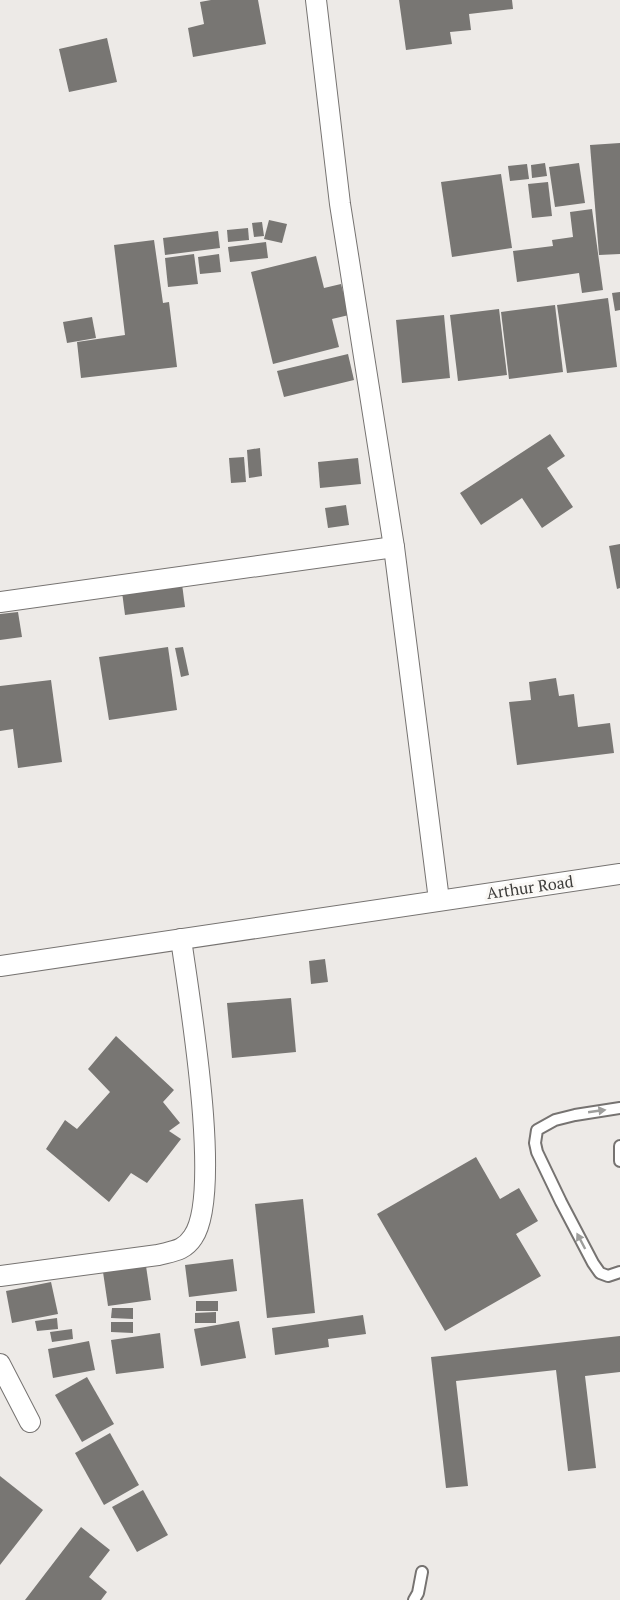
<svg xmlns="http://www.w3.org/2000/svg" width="620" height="1600" viewBox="0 0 620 1600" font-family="'PT Serif',serif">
	<rect width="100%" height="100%" fill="#edeae7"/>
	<g fill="#787673">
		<path d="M211,0H258L266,44L193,57L188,28L204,24L200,2Z"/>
		<path d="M399,0H512L513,9L469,14L471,30L450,32L452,44L406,50Z"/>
		<path d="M107,38L117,82L69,92L59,49Z"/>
		<path d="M620,143V254L599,255L590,145Z"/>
		<path d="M545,163L547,176L532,178L531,165Z"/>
		<path d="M579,163L585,203L555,207L549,167Z"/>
		<path d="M527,164L529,179L510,181L508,166Z"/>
		<path d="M501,174L512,248L452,257L441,182Z"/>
		<path d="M548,182L552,216L532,218L528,184Z"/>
		<path d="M592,209L603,290L582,293L579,273L517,282L513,251L553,246L552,240L573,237L570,212Z"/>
		<path d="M269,220L287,224L282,243L264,239Z"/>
		<path d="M262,222L264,236L254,237L252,223Z"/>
		<path d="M248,228L249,240L228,242L227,230Z"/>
		<path d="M218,231L220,248L165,255L163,238Z"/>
		<path d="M154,240L163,303L169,302L177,367L81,378L77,342L125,335L114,245Z"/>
		<path d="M266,242L268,258L230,262L228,247Z"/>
		<path d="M194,254L198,284L168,287L165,258Z"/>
		<path d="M219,254L221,272L200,274L198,257Z"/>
		<path d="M316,256L324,288L341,284L349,315L332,319L339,347L273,364L251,272Z"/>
		<path d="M620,292V310L615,311L612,293Z"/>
		<path d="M608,298L617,367L567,373L557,305Z"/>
		<path d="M555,305L563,372L509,379L501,312Z"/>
		<path d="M499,309L507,375L458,381L450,315Z"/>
		<path d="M444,315L450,378L402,383L396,320Z"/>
		<path d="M92,317L96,338L67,343L63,322Z"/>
		<path d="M348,354L354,380L284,397L277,371Z"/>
		<path d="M550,434L565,456L547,468L573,507L542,528L522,498L481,525L460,493Z"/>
		<path d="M260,448L262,476L249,478L247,450Z"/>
		<path d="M244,457L246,482L231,483L229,458Z"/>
		<path d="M358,458L361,484L320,488L318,462Z"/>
		<path d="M346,505L349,525L328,528L325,508Z"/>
		<path d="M620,544V588L617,589L609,546Z"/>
		<path d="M182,584L185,607L125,615L122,592Z"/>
		<path d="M18,612L22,637L0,640V614Z"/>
		<path d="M168,647L177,710L109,720L99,657Z"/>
		<path d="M183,647L189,675L181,677L175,648Z"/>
		<path d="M556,678L559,696L574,694L578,727L610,723L614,753L517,765L509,702L531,700L529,682Z"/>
		<path d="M51,680L62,762L18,768L13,729L0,731V686Z"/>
		<path d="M325,959L328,982L311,984L309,961Z"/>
		<path d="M291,998L296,1052L232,1058L227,1003Z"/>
		<path d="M116,1036L174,1090L163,1102L180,1123L169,1131L181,1139L147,1183L131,1173L109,1202L46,1149L65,1120L77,1129L110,1092L88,1069Z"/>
		<path d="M476,1157L500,1199L519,1188L538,1221L516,1234L541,1276L445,1331L377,1214Z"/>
		<path d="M303,1199L315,1313L267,1318L255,1204Z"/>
		<path d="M233,1259L237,1291L189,1297L185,1265Z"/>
		<path d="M146,1266L151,1300L108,1306L103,1272Z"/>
		<path d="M51,1282L58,1314L12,1323L6,1291Z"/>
		<rect x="196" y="1301" width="22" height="10"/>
		<path d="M112,1308H133V1319L111,1318Z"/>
		<path d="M216,1312V1323H195V1313Z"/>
		<path d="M363,1315L366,1334L328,1339L329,1347L275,1355L272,1328Z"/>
		<path d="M57,1318L58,1329L37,1331L35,1321Z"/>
		<path d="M239,1321L246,1358L201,1366L194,1329Z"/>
		<path d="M111,1322H133V1333L111,1332Z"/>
		<path d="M72,1329L73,1339L52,1342L50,1332Z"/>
		<path d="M160,1333L164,1368L116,1374L111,1340Z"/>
		<path d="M620,1336V1372L585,1376L596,1468L568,1471L556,1370L456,1381L468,1486L446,1488L431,1357Z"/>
		<path d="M89,1341L95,1370L53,1378L48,1349Z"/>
		<path d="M87,1377L114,1424L82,1442L55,1395Z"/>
		<path d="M110,1433L139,1485L104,1505L75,1453Z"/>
		<path d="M0,1476L43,1510L0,1565Z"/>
		<path d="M143,1490L168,1535L137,1552L112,1507Z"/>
		<path d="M81,1527L110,1550L89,1577L107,1592L101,1600H25Z"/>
	</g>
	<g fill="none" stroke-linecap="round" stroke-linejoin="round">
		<defs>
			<g id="lane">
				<path d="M620,1108L575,1115L555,1120L537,1130L535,1143L537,1152L561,1202L593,1263L600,1273L608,1276L620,1272"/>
				<path d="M620,1146V1161"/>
				<path d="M414,1600L418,1593L422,1572"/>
			</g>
			<g id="street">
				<path d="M316,0L340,204L394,547L439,900"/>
				<path d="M0,602L394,547"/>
				<path d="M0,966L620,874"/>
				<path d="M0,1276L158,1255C173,1251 184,1251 193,1237C223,1194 189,997 181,939"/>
				<path d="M0,1364L30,1422"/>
			</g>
		</defs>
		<use href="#lane" stroke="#767371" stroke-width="14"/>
		<use href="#street" stroke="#767371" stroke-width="22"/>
		<use href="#lane" stroke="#fff" stroke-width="10"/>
		<use href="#street" stroke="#fff" stroke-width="20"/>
	</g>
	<defs><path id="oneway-solid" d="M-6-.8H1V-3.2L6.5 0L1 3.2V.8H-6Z" transform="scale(1.5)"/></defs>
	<g fill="#9e9e9c">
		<use href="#oneway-solid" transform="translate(597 1111) rotate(-8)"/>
		<use href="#oneway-solid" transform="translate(581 1241) rotate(-118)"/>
	</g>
	<g text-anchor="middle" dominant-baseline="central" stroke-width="6" stroke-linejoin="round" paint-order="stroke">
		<g font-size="16" fill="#3d3c3a" stroke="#faf8f5">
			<text transform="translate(530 887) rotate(-8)">Arthur Road</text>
		</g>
	</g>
</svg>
